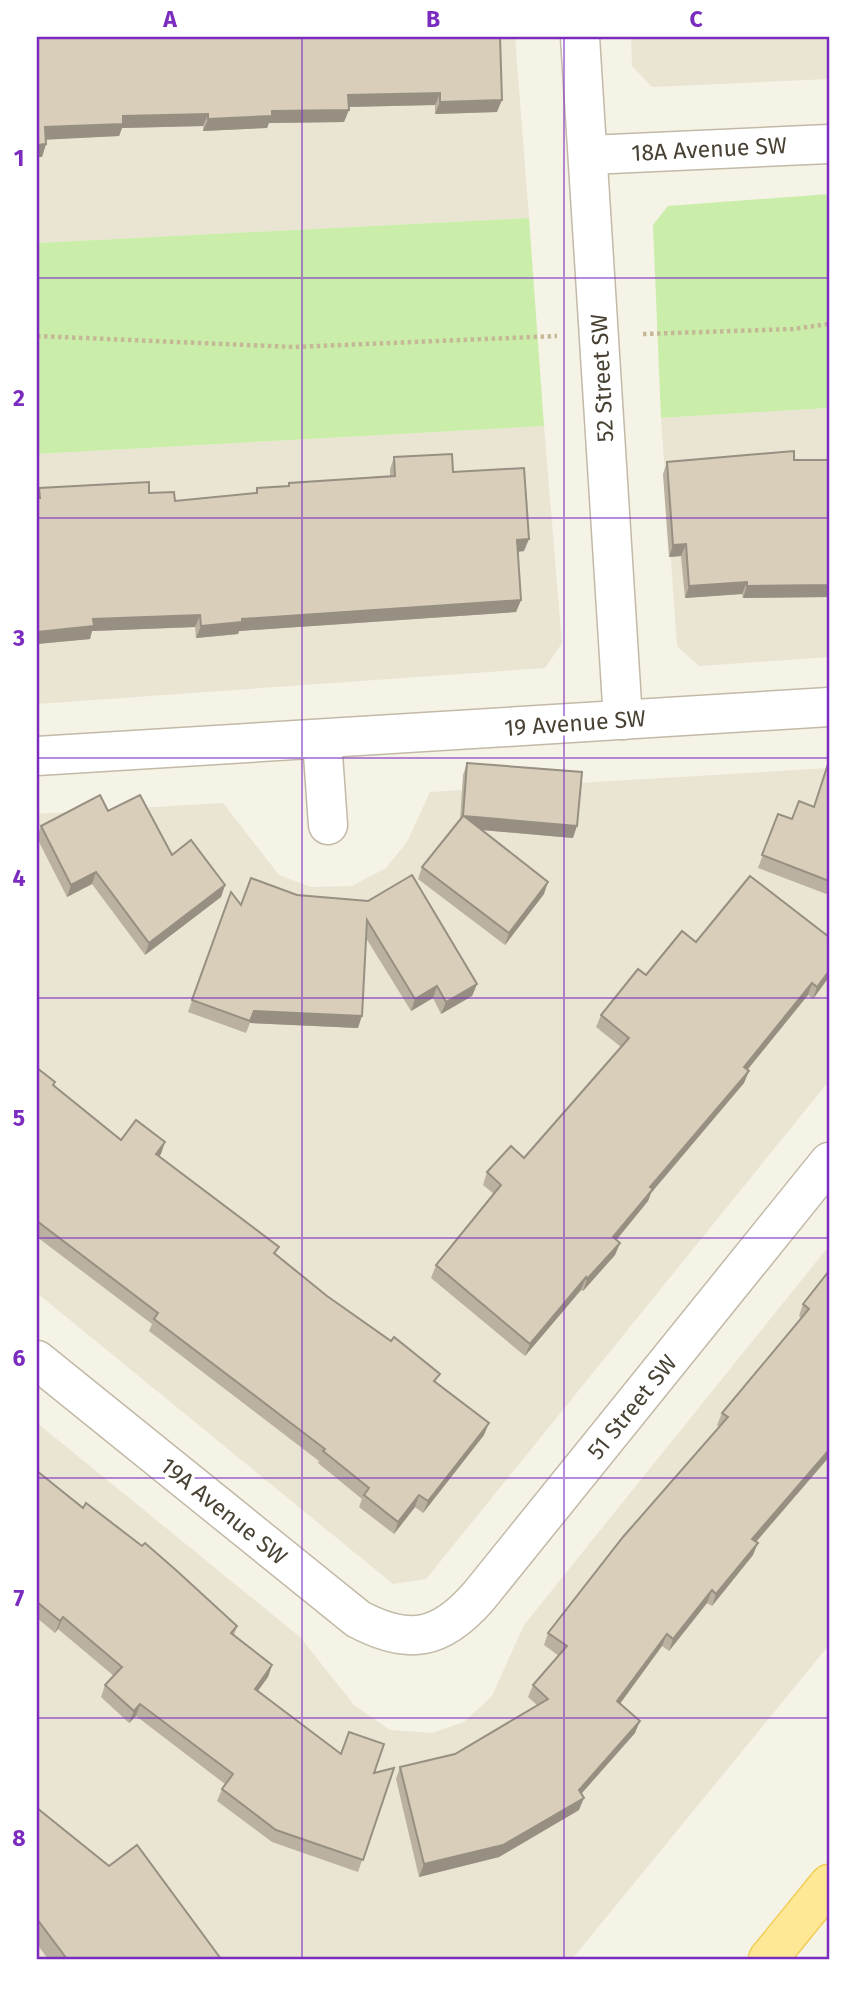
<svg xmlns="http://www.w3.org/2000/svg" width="866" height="1996" viewBox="0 0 866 1996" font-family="'Fira Sans',sans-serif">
	<rect width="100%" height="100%" fill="#f5f2e6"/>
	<g fill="#eae4d3">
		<path d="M37,37H515L529,218L37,243Z"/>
		<path d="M631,37H829V79L652,87L632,66Z"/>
		<path d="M829,408V657L699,666L677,646L661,418Z"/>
		<path d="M544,426L562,643L545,668L37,704V454Z"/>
		<path d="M829,768V1081L426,1579L393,1584L37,1293V814L223,803L279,875L311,887L352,886L386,868L407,842L430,792Z"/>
		<path d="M829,1246V1645L572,1959H37V1423L300,1637L354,1705L390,1730L432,1733L464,1722L492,1696L524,1625Z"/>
	</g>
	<g fill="#caeeaa">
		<path d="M829,194V408L661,418L653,225L668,206Z"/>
		<path d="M529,218L544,426L37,454V243Z"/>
	</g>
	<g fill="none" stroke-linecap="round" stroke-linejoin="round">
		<defs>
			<g id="minor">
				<path d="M580,37L623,720"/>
				<path d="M589,155L829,144"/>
				<path d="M322,740L328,825"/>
				<path d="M37,756L829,707"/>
				<path d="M37,1360L358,1619C409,1646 441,1640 479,1596L829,1162"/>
			</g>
			<path id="major" d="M768,1959L829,1884"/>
		</defs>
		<use href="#minor" stroke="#c2baa7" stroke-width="41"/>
		<use href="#major" stroke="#f2ce57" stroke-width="41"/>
		<g stroke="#c5b897" stroke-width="4.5" stroke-dasharray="3.5 3.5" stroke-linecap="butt">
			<path d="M643,334L793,329L829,324"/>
			<path d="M37,336L294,347L557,336"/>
		</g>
		<use href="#minor" stroke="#fff" stroke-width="38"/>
		<use href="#major" stroke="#ffe895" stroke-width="38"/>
	</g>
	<g fill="#bab1a0">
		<path d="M37,37H500L497,112L435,114V105L349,107L344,122L269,123L267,128L203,131V126L122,128L119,136L46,139V144L42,157Z"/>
		<path d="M394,457L453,472L524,551L518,552L521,600L516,612L239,631L238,634L196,638L195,627L92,631L90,639L37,644V495L39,488L149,493L175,501L255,494L257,488L288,486L289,483L390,476V469Z"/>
		<path d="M829,460V597L743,598L742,594L685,598L681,556L669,557L663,474L667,462Z"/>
		<path d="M829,760V895L758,868L778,814L792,819L814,807Z"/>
		<path d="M467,763L573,838L482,830L544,894L505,945L418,879L422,867L460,821L463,775Z"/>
		<path d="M108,811L172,855L225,885L221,897L145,955L92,884L67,897L37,838L41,826Z"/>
		<path d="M368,901L477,984L472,996L441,1014L433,998L411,1011L366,938L358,1028L250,1023L246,1033L188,1012L226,904L241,905Z"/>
		<path d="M829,937V977L813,999L808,995L747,1070L744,1083L651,1193L648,1201L616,1240L620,1243L615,1255L583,1291L581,1290L525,1356L431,1278L436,1265L494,1194L483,1185L487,1172L524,1158L621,1047L596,1027L601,1015L646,975L696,942Z"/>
		<path d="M37,1068L55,1082L54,1086L121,1140L165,1142L159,1156L276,1255L437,1383L484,1435L423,1513L415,1507L394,1534L359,1507L362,1499L318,1463L319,1461L149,1331L152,1324L37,1237Z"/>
		<path d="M829,1271V1457L756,1542L753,1555L712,1606L707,1603L669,1651L662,1646L620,1704L635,1733L581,1794L579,1810L499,1857L419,1877L396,1779L400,1767L455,1754L537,1705L528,1697L533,1685L559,1656L544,1645L548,1633L720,1427L717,1425L722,1413L801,1318L799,1316L803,1304Z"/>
		<path d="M37,1471L237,1626L234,1635L272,1665L268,1677L258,1691L341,1754L374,1773L394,1768L358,1872L272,1842L217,1801L222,1789L225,1784L136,1716L129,1723L101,1697L105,1685L114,1676L58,1629L55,1633L37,1618Z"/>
		<path d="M37,1808L221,1959H48L37,1944Z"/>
	</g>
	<g fill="#979082">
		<path d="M440,93L435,105L344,107L348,95Z"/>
		<path d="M502,100L497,112L435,114L440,102Z"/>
		<path d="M349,110L344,122L269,123L267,128L203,131L208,119L272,111Z"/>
		<path d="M208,114L203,126L122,128L119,136L41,140L45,127L123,116Z"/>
		<path d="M46,144L42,157H37V145Z"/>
		<path d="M529,539L524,551L513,552L517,540Z"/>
		<path d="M686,544L681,556L669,557L673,545Z"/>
		<path d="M747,582L742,594L685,598L689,586Z"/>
		<path d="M829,585V597L743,598L747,586Z"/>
		<path d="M521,600L516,612L239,631L238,634L196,638L201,626L242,619Z"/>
		<path d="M200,615L195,627L92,631L90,639L37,644L38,632L93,619Z"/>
		<path d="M464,816L577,826L573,838L459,828Z"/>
		<path d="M96,872L92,884L67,897L71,885Z"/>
		<path d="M548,882L544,894L505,945L509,933Z"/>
		<path d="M225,885L221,897L145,955L149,943Z"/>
		<path d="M829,971V977L813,999L817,987Z"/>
		<path d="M812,983L808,995L740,1079L744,1067Z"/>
		<path d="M477,984L472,996L441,1014L446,1002Z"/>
		<path d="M437,986L433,998L411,1011L415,999Z"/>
		<path d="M254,1011L362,1016L358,1028L250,1023Z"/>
		<path d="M749,1071L744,1083L651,1193L648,1201L609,1249L613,1237L650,1187Z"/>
		<path d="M165,1142L161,1154L152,1166L156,1154Z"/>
		<path d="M620,1243L615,1255L583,1291L587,1279Z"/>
		<path d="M586,1277L581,1290L525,1356L530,1344Z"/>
		<path d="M489,1423L484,1435L423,1513L428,1501Z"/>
		<path d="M829,1450V1457L748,1551L752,1539Z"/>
		<path d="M419,1495L415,1507L394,1534L398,1522Z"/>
		<path d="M758,1543L753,1555L712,1606L716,1594Z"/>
		<path d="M712,1590L707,1603L669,1651L673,1639Z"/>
		<path d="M63,1617L58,1629L55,1633L60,1621Z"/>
		<path d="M667,1634L662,1646L613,1713L617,1701Z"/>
		<path d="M272,1665L268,1677L250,1701L255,1689Z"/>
		<path d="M140,1704L136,1716L129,1723L134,1711Z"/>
		<path d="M640,1721L635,1733L574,1802L579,1790Z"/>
		<path d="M584,1798L579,1810L499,1857L419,1877L424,1864Z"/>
	</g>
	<g fill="#d8ceba" stroke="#979082" stroke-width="2">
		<path d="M37,37H500L502,100L440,102V93L348,95L349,110L272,111V116L208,119V114L123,116V124L45,127L46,144L37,145Z"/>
		<path d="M794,451V460H829V585L747,586V582L689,586L686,544L673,545L667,462Z"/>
		<path d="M452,454L453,472L524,468L529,539L517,540L521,600L242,619V622L201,626L200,615L93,619L94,626L38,632V635H37V498H40L39,488L149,482V493L174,492L175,501L257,493V488L289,486V483L395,476L394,457Z"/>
		<path d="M829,761V881L762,855L778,814L792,819L799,801L814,807Z"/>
		<path d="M467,763L582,772L577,826L464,816L548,882L509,933L422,867L463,816Z"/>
		<path d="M100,795L108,811L140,795L172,855L191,840L225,885L149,943L96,872L71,885L41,826Z"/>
		<path d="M412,875L477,984L446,1002L437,986L415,999L367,920L362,1016L254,1011L250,1021L192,1000L231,892L241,905L251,878L297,895L368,901Z"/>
		<path d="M750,876L829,937V971L817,987L812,983L744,1067L749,1071L650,1187L653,1189L613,1237L620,1243L587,1279L586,1277L530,1344L436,1265L501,1185L487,1172L511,1146L524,1158L629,1038L601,1015L638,969L646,975L682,931L696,942Z"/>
		<path d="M37,1068L55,1082L53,1085L121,1140L136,1120L165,1142L156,1154L279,1247L274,1253L327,1296L391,1341L394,1337L440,1374L434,1381L489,1423L428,1501L419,1495L398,1522L364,1495L369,1488L323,1451L325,1449L154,1319L158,1313L37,1221Z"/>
		<path d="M829,1271V1450L752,1539L758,1543L716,1594L712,1590L673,1639L667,1634L617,1701L640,1721L579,1790L584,1798L503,1845L424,1864L400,1767L455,1754L548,1699L533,1685L567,1646L548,1633L623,1537L728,1417L722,1413L809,1309L803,1304Z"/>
		<path d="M37,1471L83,1508L86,1503L142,1546L145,1543L177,1571L237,1626L231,1633L272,1665L255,1689L341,1754L349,1732L384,1744L374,1773L394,1768L363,1860L276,1830L222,1789L233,1774L140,1704L134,1711L105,1685L122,1667L63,1617L60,1621L37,1602Z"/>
		<path d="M37,1808L109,1866L137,1845L221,1959H67L37,1919Z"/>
	</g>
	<path fill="none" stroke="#7b2cbf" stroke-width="2" stroke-opacity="0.55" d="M302,37V1959M564,37V1959M37,278H829M37,518H829M37,758H829M37,998H829M37,1238H829M37,1478H829M37,1718H829"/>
	<g text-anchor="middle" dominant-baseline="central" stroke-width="7" stroke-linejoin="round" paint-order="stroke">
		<g font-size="23" fill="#494234" stroke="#fff">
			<text transform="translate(709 149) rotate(-3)">18A Avenue SW</text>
			<text transform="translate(602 378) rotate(-93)">52 Street SW</text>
			<text transform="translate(575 723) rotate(-4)">19 Avenue SW</text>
			<text transform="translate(632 1407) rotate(-51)">51 Street SW</text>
			<text transform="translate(224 1511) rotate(39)">19A Avenue SW</text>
		</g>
	</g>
	<rect width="866" height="1996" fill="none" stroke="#ffffff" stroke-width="77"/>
	<rect x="38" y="38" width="790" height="1920" fill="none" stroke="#7b2cbf" stroke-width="2.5"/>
	<g font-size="23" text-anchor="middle" font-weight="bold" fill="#7b2cbf">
		<text x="170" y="27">A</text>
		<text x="433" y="27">B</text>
		<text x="696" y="27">C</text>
		<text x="19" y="166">1</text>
		<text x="19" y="406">2</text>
		<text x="19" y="646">3</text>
		<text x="19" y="886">4</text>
		<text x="19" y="1126">5</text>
		<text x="19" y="1366">6</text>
		<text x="19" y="1606">7</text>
		<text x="19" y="1846">8</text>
	</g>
</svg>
